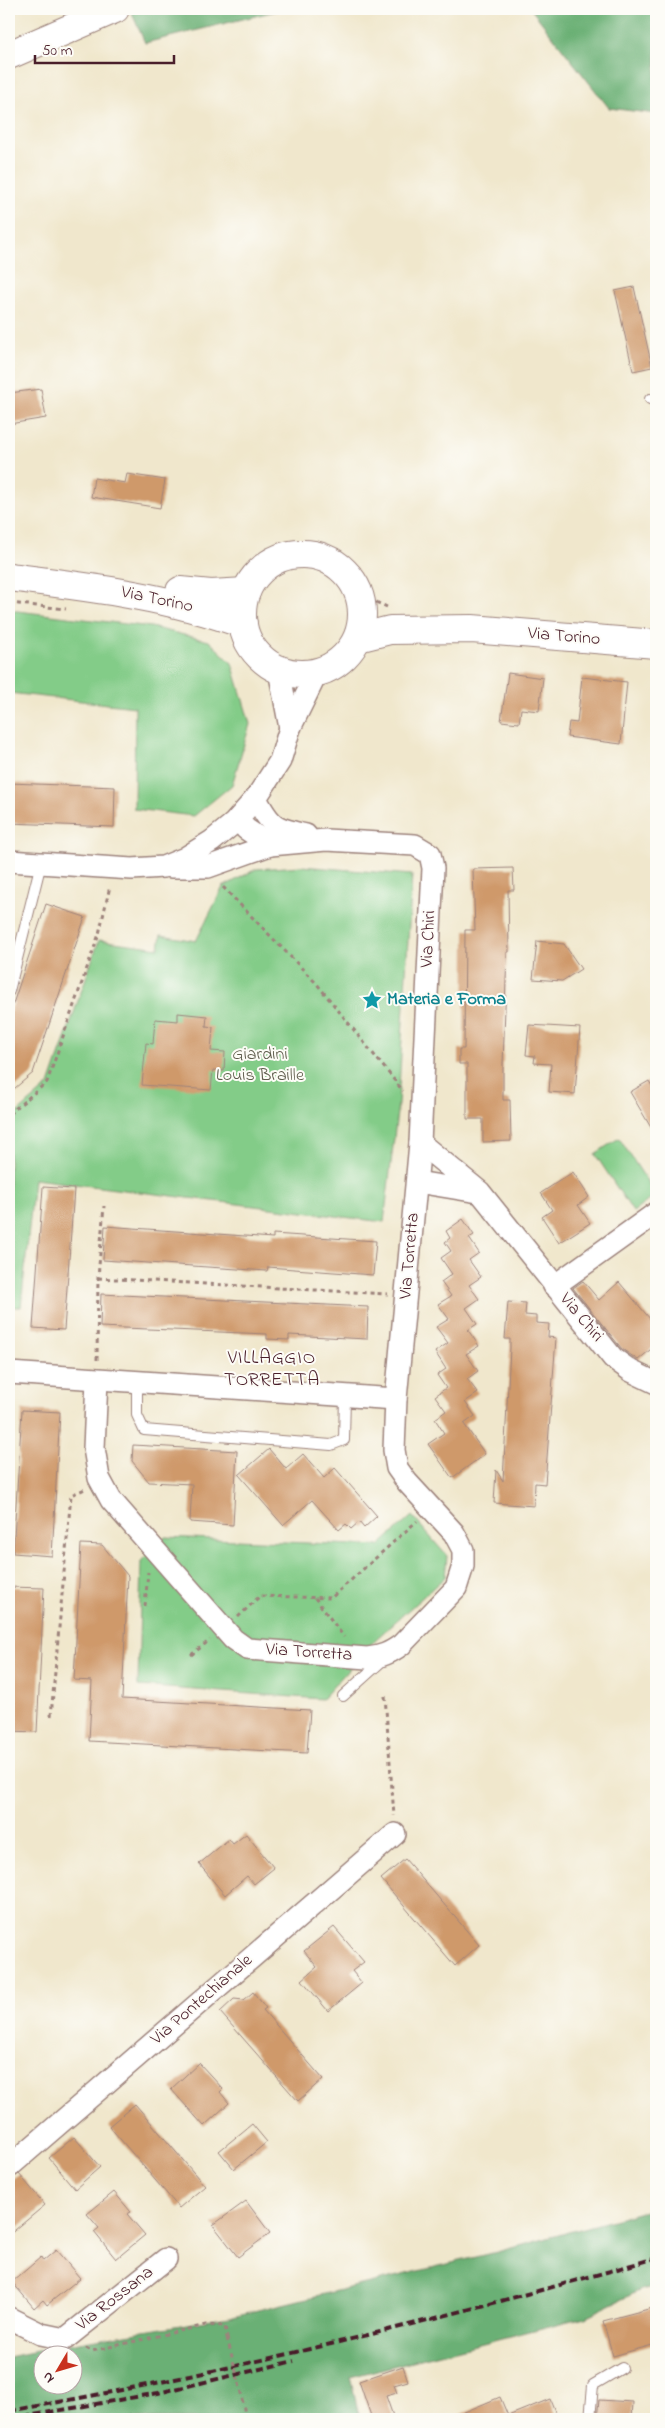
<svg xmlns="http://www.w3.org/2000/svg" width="665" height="2428" viewBox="0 0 665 2428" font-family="'Indie Flower',sans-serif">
	<rect width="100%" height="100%" fill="#fdfcf7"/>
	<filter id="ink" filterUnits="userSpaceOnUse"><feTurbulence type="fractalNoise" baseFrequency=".02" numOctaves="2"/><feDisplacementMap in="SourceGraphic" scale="10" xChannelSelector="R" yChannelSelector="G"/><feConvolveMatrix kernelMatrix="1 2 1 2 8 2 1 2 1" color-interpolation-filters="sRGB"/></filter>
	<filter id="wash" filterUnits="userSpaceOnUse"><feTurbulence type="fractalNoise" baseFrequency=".0096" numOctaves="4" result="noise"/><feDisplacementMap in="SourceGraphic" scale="20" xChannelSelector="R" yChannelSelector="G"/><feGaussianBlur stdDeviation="1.12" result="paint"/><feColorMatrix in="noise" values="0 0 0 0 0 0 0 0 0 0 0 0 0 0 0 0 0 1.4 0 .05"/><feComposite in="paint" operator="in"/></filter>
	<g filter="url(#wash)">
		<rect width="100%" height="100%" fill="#f0e7cc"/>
		<g fill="#83cc88" stroke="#66765a">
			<path d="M9,610L151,627L209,641L232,663L250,724L232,785L194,816L134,809L135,707L9,693Z"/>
			<path d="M301,866L412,875L398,1104L384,1222L34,1179L21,1307H9V1120L49,1085L99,940L159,948L161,935L196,941L223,887L256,869Z"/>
			<path d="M619,1138L656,1195L633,1212L595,1154Z"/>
			<path d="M412,1516L447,1556L445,1577L376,1639L322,1699L138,1686L141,1561L165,1537L379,1546Z"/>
		</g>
		<g fill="#6ab074" stroke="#5a6850" fill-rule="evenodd">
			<path d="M130,9H284L145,43Z"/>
			<path d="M531,9H656V114L609,108Z"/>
			<path d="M656,2208V2286L641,2290L585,2317L350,2377L360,2419H9V2357L84,2341L229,2317L497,2252ZM42,2356H72V2386H42Z"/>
		</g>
		<g id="blocks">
			<g fill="#cf996a">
				<path d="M634,287L652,367L633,371L615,291Z"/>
				<path d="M41,389L46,418L9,424V393Z"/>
				<path d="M127,474L165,480L160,508L91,497L94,478L125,483Z"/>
				<path d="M508,673L543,678L539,711L521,709L519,723L501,721Z"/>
				<path d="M582,677L627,682L621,744L567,737L569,722L577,723Z"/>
				<path d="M9,783L115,787L114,827L9,823Z"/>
				<path d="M513,868L514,890H508L509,952H507L503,1064V1100H510L511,1141L483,1142V1119H467V1064H459V1049H464L465,930H475L473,869Z"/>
				<path d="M46,904L85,917L33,1073L9,1093V1016Z"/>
				<path d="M537,941L564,944L581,969L562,981L533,979Z"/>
				<path d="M178,1013L207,1016L206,1026L213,1027L211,1051L225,1052L224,1071L213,1070L211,1090L142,1085L146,1043L153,1044L155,1019L178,1021Z"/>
				<path d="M529,1025L580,1028L575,1094L549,1092L551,1064L534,1063L535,1056L526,1055Z"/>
				<path d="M649,1081L656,1093V1136L630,1092Z"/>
				<path d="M573,1172L589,1197L578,1205L590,1223L559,1243L542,1217L552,1210L541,1193Z"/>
				<path d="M43,1187L74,1189L64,1330L33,1328Z"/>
				<path d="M463,1219L474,1235L469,1238L479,1253L469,1260L481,1277L469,1285L479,1299L466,1308L477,1324L468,1330L479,1346L466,1354L478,1371L467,1379L478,1393L465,1402L475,1416L464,1424L485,1454L452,1478L428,1444L444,1433L435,1419L446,1411L435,1396L446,1388L437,1375L446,1369L435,1352L448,1343L436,1327L449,1319L438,1304L451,1296L441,1282L452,1274L441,1258L451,1251L445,1242L450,1238L446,1231Z"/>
				<path d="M105,1226L273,1238V1234L376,1241L373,1275L268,1267L267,1271L103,1260Z"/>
				<path d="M583,1281L599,1300L619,1282L656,1326V1345L638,1360L622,1349L573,1288Z"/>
				<path d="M101,1294L368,1307L367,1339L289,1335V1340L267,1339V1334L100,1327Z"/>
				<path d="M508,1302L526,1303L525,1315L536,1316V1323L549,1324L548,1337L556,1338L545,1484L535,1483L534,1506L494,1503L496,1470L503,1481L510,1348V1339H505Z"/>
				<path d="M22,1410L60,1412L52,1556L13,1553Z"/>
				<path d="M133,1445L237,1451L233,1525L190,1522L192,1484L149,1482L132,1461Z"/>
				<path d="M269,1449L286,1469L303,1454L324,1478L335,1468L377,1516L364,1528L359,1522L351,1529L346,1524L339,1530L312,1500L283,1525L239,1475Z"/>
				<path d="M81,1544L102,1545L128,1576L122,1699L310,1710L307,1753L89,1741L92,1681L74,1680Z"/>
				<path d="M9,1587L44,1588L37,1732L9,1731Z"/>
				<path d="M246,1834L274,1868L254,1884L247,1876L225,1895L199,1864L229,1839L233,1844Z"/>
				<path d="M405,1859L479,1945L455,1966L381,1879Z"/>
				<path d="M334,1927L364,1962L352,1971L362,1983L328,2011L302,1980L317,1967L304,1951Z"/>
				<path d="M253,1992L266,2008L263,2010L323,2079L298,2101L220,2012L234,1999L244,2000Z"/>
				<path d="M199,2063L223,2089L220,2092L229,2103L204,2126L171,2089Z"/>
				<path d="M135,2104L205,2186L179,2208L109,2126Z"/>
				<path d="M252,2124L267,2142L234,2169L219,2151Z"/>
				<path d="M74,2137L100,2167L75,2189L49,2158Z"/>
				<path d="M19,2174L45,2205L9,2235V2181Z"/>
				<path d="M114,2192L131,2212L127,2214L145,2235L116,2259L94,2232L99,2228L87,2214Z"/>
				<path d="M246,2201L270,2233L238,2257L213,2225Z"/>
				<path d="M56,2250L80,2278L47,2305L43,2300L34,2308L12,2282L41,2257L43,2261Z"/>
				<path d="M656,2307V2344L613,2356L603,2321Z"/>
				<path d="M403,2366L408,2381L394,2385L397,2393L386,2396L394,2419H372L359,2381Z"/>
				<path d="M500,2397L508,2416L550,2399L558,2419H448Z"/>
				<path d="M599,2400L633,2402L632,2419H597Z"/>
			</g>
		</g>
	</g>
	<g filter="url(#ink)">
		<use href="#blocks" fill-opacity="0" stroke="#9d837c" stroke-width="1"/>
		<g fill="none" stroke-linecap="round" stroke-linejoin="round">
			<defs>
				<g id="lane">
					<path d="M650,399L656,401"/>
					<path d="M9,991L41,863"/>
					<path d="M137,1382V1415L144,1430L331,1445L344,1440L345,1396"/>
					<path d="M343,1696L383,1660"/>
					<path d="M590,2419L593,2385L622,2368"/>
				</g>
				<g id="street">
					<path d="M279,670L290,728"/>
					<path d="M256,798C271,827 275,828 306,835"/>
					<path d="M9,861L132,869L163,867L185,858L212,841L234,823L256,798L280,761L290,728L317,673"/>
					<path d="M171,867H208L270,845"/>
					<path d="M420,1143L480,1192L613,1358L631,1371L656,1383"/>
					<path d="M417,1182L478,1192"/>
					<path d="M554,1286L656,1213"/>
					<path d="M9,1373L396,1399"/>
					<path d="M97,1380L94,1448L99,1478L111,1500L233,1639L247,1649L367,1658C381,1657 390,1653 401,1645L456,1588L463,1566V1550L454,1533L407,1482L397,1468L394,1450L396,1399L420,1143L433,868L430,854L415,845L326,840L270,845L246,829L238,819"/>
					<path d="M9,2167L395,1834"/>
					<path d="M9,2318L41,2334L65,2339L166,2259"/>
				</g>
				<g id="primary">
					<path d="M9,55L115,9"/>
					<circle cx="302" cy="614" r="60"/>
					<path d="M9,577C88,587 168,596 243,624"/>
					<path d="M180,591L211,594L246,592"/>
					<path d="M358,638L390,630L472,629L656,644"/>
				</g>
			</defs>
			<use href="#lane" stroke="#9d837c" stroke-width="12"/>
			<use href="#street" stroke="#9d837c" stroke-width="24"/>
			<use href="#primary" stroke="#9d837c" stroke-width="30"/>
			<g stroke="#9d837c" stroke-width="3" stroke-dasharray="4 4" stroke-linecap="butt">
				<path d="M254,571L275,552L306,548L328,553L348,567L367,595L378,603L387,607"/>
				<path d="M9,603L66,609"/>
				<path d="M223,887L317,984L403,1091"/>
				<path d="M9,1114L47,1082L99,934L110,886"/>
				<path d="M98,1278L388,1294"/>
				<path d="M97,1360L98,1278L104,1206"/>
				<path d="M315,1598L344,1637"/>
				<path d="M145,1606L148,1572"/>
				<path d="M238,1617L260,1596L331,1598L417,1521"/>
				<path d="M191,1655L210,1640"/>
				<path d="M385,1696L394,1816"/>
				<path d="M51,1716L71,1495L85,1489"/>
				<path d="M86,2348L92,2351L206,2325L225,2326L227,2338"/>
				<path d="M239,2383L246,2419"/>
			</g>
			<use href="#lane" stroke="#fff" stroke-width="10"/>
			<use href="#street" stroke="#fff" stroke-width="21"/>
			<use href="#primary" stroke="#fff" stroke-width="28"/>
			<g stroke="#4a1f2b" stroke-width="4" stroke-dasharray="8 4" stroke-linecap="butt">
				<path d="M9,2411C227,2373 443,2319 656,2258"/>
				<path d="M11,2419L158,2393L294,2361"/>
			</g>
			<path stroke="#9d837c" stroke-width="3" stroke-dasharray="4 4" stroke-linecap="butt" d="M227,2338L239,2383"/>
		</g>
	</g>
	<defs>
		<symbol id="sight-bare" viewBox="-9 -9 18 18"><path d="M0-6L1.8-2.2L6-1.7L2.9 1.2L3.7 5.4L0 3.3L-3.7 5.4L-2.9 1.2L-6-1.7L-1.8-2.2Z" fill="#0f9aa8" stroke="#fdfcf7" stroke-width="2.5" paint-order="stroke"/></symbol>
	</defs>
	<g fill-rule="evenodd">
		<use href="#sight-bare" x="358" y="986" width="28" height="28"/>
	</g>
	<g text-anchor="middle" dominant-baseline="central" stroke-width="4" stroke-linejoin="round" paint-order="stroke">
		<g font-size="18" fill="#4a1f2b" stroke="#fdfcf7">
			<text transform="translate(157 600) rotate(12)">Via Torino</text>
			<text transform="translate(564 637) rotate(5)">Via Torino</text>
			<text transform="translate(429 939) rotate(-87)">Via Chiri</text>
			<text transform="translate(410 1256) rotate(-85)">Via Torretta</text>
			<text transform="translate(581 1318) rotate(50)">Via Chiri</text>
			<text transform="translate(309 1653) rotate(4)">Via Torretta</text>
			<text transform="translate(202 2000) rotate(-41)">Via Pontechianale</text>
			<text transform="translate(115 2299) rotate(-38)">Via Rossana</text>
		</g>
		<g font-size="18" font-weight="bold" fill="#0d838f" stroke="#fdfcf7" text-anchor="start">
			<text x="387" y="1000">Materia e Forma</text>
		</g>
		<g font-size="18" fill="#5e5c4c" stroke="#fdfcf7">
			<text x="260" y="1055">Giardini<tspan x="260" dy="21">Louis Braille</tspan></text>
		</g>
		<g font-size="19" letter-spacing="1" fill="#4a1f2b" stroke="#fdfcf7">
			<text x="272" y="1358">VILLAGGIO<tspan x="272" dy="22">TORRETTA</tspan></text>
		</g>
	</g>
	<rect width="665" height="2428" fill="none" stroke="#fdfcf7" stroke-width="30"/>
	<g transform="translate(58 2370) rotate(232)"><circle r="24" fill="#fdfcf7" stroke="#b5a4a5"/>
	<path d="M0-4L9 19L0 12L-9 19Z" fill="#c8321e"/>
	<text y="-8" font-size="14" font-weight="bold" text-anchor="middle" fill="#4a1f2b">N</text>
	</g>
	<path d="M35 55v8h139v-8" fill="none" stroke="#4a1f2b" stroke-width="2.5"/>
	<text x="42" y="55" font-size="15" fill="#4a1f2b" stroke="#fdfcf7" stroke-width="4" paint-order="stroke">50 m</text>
</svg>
